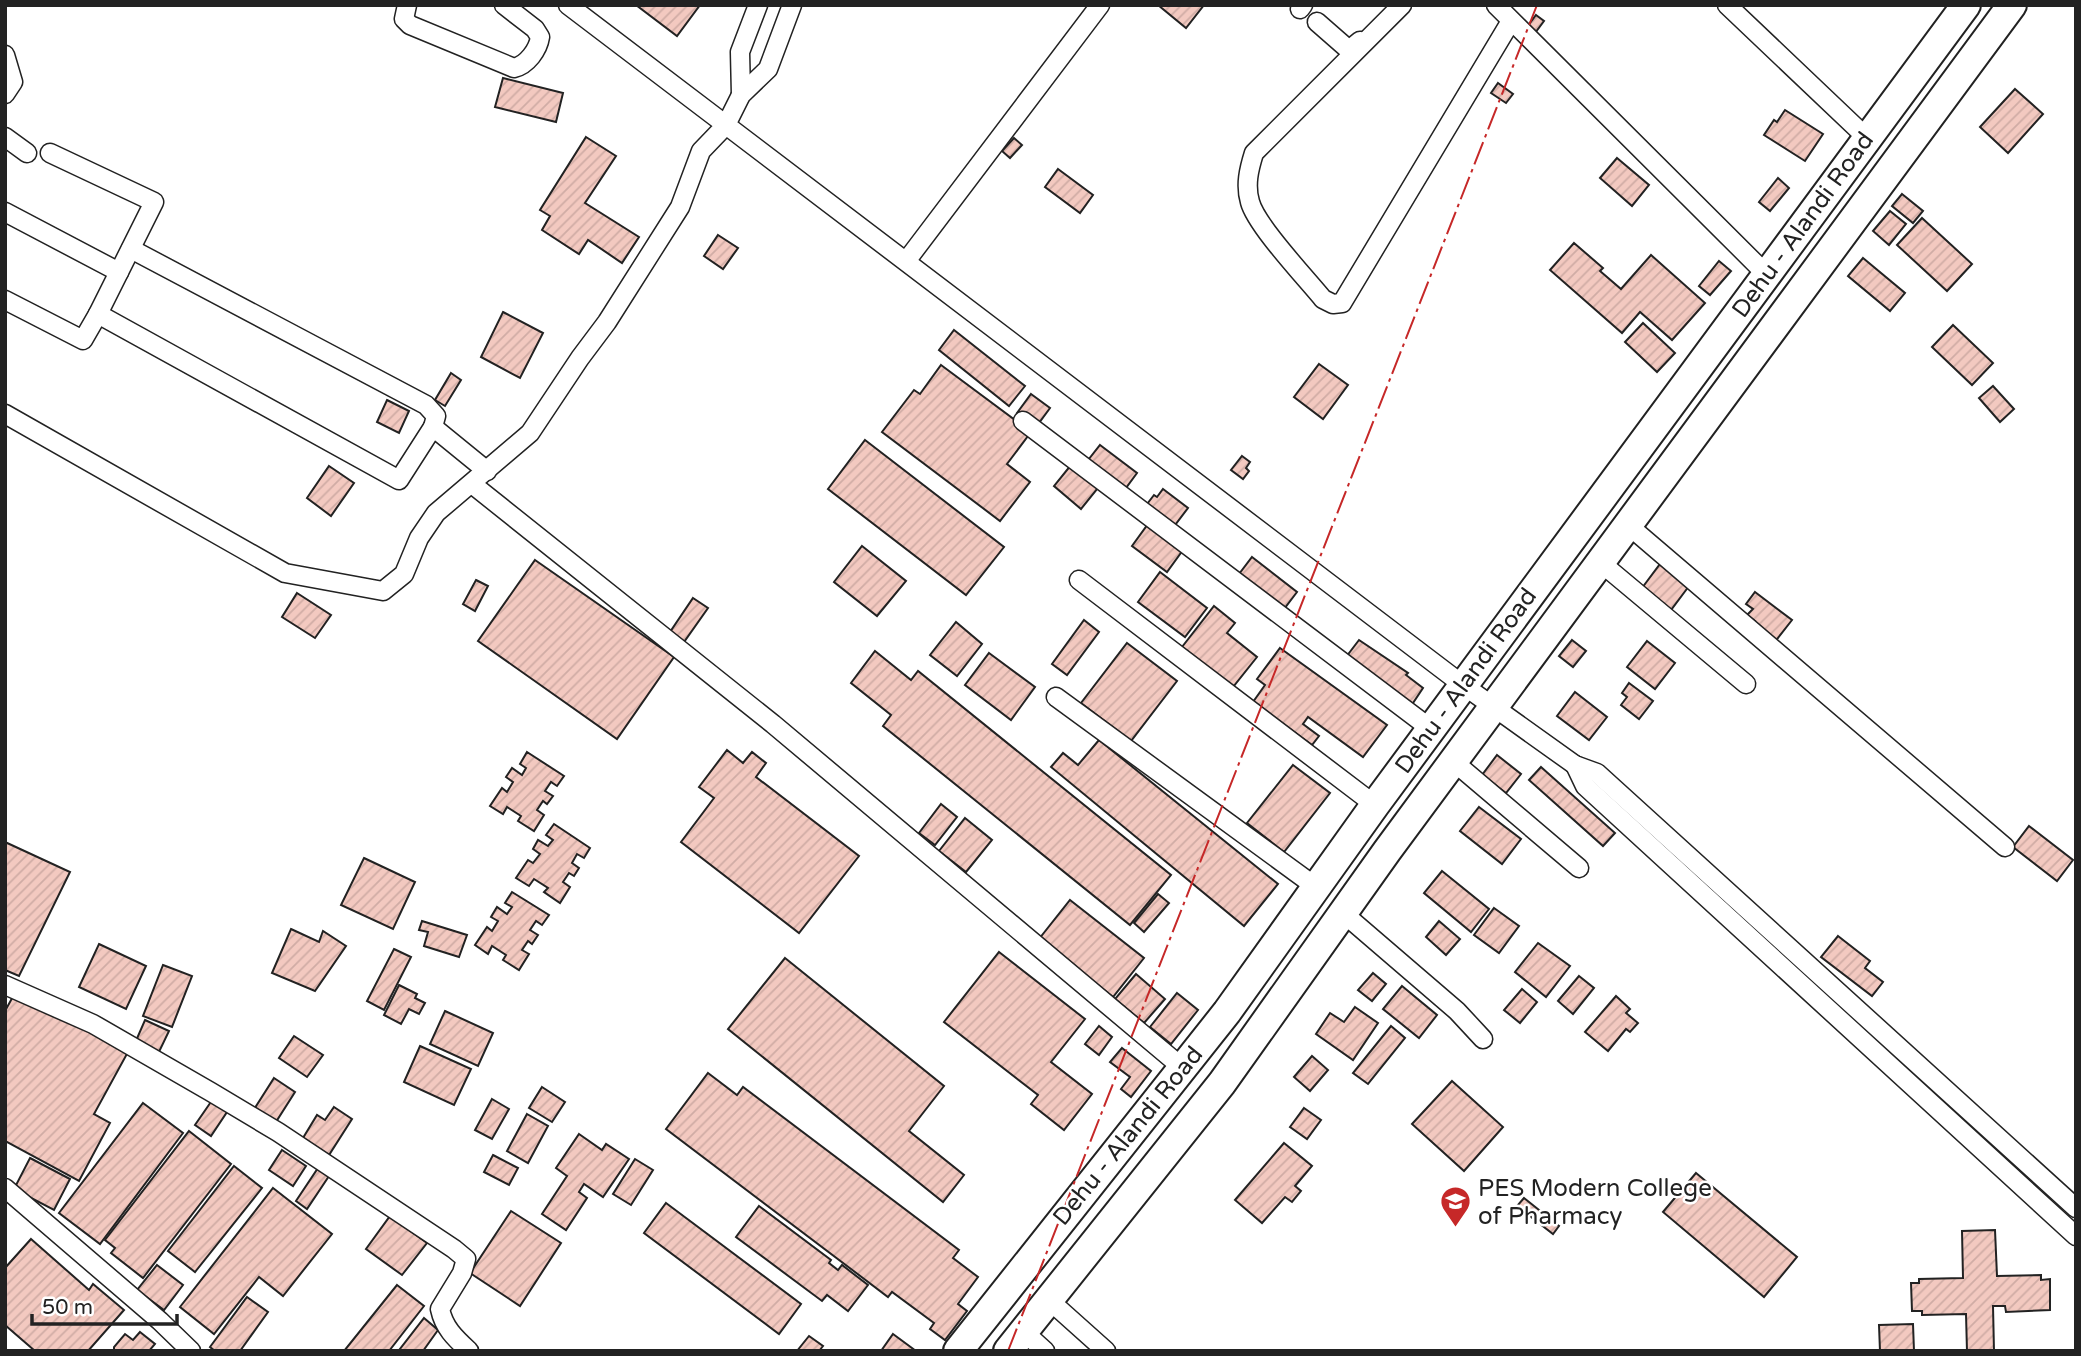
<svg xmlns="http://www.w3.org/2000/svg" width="2081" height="1356" viewBox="0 0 2081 1356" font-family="'Varela Round',sans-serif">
	<defs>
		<pattern id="building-hatch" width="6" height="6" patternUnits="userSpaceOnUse" patternTransform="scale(1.75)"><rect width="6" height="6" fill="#f3c9c0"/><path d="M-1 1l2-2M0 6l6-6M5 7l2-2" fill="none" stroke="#d0aca5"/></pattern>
	</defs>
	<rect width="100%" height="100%" fill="#fff"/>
	<g fill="url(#building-hatch)" stroke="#222" stroke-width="2">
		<path d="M636,5H700L677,36Z"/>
		<path d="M1158,5H1204L1186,28Z"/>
		<path d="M1536,15L1544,21L1532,37L1524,31Z"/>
		<path d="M503,78L563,93L556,122L495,107Z"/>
		<path d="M1498,83L1513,94L1506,103L1491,93Z"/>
		<path d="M2015,89L2043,114L2008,153L1980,127Z"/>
		<path d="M1785,110L1823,134L1805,161L1764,135L1774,120L1777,122Z"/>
		<path d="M586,137L616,156L585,203L639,237L622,263L588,240L579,254L542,230L550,216L540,210Z"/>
		<path d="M1014,138L1022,145L1010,158L1002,151Z"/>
		<path d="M1617,158L1649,185L1632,206L1600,178Z"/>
		<path d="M1058,169L1093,195L1080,213L1045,187Z"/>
		<path d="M1778,178L1789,188L1770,211L1759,202Z"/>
		<path d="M1902,194L1923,211L1913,223L1892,206Z"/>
		<path d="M1890,211L1906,224L1889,245L1873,231Z"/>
		<path d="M1922,218L1972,264L1947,291L1897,245Z"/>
		<path d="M718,235L738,248L723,269L704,256Z"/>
		<path d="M1574,243L1603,268L1600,271L1621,289L1651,255L1705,303L1672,340L1640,312L1622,333L1550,270Z"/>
		<path d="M1863,258L1905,293L1890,311L1848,276Z"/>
		<path d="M1719,261L1731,271L1710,295L1699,286Z"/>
		<path d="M503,312L543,333L520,378L481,357Z"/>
		<path d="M1643,323L1675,353L1657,372L1625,342Z"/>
		<path d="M1953,325L1993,363L1972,385L1932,347Z"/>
		<path d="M954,330L1025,386L1009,406L939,350Z"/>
		<path d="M1319,364L1348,385L1323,419L1294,397Z"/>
		<path d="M941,365L1031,432L1007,464L1030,482L1000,521L882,432L914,390L920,394Z"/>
		<path d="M451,373L461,380L445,406L435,400Z"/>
		<path d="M1993,386L2014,409L2000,422L1979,398Z"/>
		<path d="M1031,394L1050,408L1036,427L1017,413Z"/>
		<path d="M387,400L409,411L399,433L377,422Z"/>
		<path d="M865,440L1004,547L966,595L828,489Z"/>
		<path d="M1100,445L1137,473L1123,492L1085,464Z"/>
		<path d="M1242,456L1250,462L1246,468L1249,471L1243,479L1231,470Z"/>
		<path d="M1071,465L1098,488L1081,509L1054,486Z"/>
		<path d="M329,466L354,483L331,516L307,498Z"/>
		<path d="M1163,489L1188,508L1172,529L1144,508L1154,495L1157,497Z"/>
		<path d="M1148,524L1183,550L1167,572L1132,546Z"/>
		<path d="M862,546L906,581L877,616L834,582Z"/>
		<path d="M1252,557L1297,592L1281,613L1236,578Z"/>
		<path d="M535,560L674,657L617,739L478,641Z"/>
		<path d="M1660,564L1689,586L1671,610L1642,588Z"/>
		<path d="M1160,572L1207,608L1185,637L1138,602Z"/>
		<path d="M476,580L488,586L475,611L463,604Z"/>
		<path d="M1755,592L1792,620L1774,643L1752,626L1755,621L1747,615L1753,609L1746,604Z"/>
		<path d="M297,593L331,615L315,638L282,617Z"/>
		<path d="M693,598L708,608L684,642L670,632Z"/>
		<path d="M1214,606L1235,623L1227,633L1257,657L1233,687L1182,647Z"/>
		<path d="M1084,620L1099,632L1067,675L1052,664Z"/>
		<path d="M956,622L982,644L957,676L930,655Z"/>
		<path d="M1359,640L1408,673L1406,675L1423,688L1409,709L1343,661Z"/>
		<path d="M1572,640L1586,651L1573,667L1559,656Z"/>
		<path d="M1647,641L1675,663L1655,689L1627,667Z"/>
		<path d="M1127,643L1177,681L1131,741L1081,703Z"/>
		<path d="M1280,648L1387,725L1363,757L1308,717L1303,724L1319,736L1312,745L1253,702L1265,685L1257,679Z"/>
		<path d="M875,651L911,680L918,671L1171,875L1130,925L883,726L891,715L851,683Z"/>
		<path d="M989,653L1035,687L1011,720L965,685Z"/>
		<path d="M1629,683L1653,701L1639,719L1621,705L1627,697L1622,693Z"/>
		<path d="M1575,692L1607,717L1589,740L1557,716Z"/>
		<path d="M1099,740L1278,884L1244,926L1051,767L1063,753L1078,765Z"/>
		<path d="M727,750L743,763L752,752L766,763L756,777L859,856L799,933L681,842L714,798L699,787Z"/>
		<path d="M527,752L564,776L557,786L551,782L545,791L553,796L547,804L543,801L537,810L544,815L534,831L518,821L521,816L507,807L503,814L490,806L502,788L507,792L513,782L506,777L512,768L522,775L526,768L520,764Z"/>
		<path d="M1497,755L1521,774L1506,793L1482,775Z"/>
		<path d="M1293,765L1330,793L1284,852L1247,823Z"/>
		<path d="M1541,767L1615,833L1603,846L1529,780Z"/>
		<path d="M941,804L957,817L935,845L919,833Z"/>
		<path d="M1479,807L1521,839L1502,864L1460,831Z"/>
		<path d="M965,818L992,840L966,872L939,851Z"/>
		<path d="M554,824L590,848L584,858L577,854L572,863L579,868L574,876L569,873L563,882L570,887L560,903L544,892L548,888L534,879L529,886L516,878L528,860L533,863L540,854L533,849L538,840L548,846L553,840L546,835Z"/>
		<path d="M2029,826L2073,860L2057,881L2013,847Z"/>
		<path d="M5,842L70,872L19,976L5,970Z"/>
		<path d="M364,858L415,882L393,929L341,905Z"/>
		<path d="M1442,871L1489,909L1471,932L1424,893Z"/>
		<path d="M512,892L549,915L542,925L536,921L530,930L538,935L532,944L528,941L522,950L529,954L519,970L503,960L506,955L492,946L488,954L475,945L487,927L492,931L498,921L491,917L497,907L507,914L512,907L505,903Z"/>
		<path d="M1158,894L1169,903L1144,932L1134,923Z"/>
		<path d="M1070,900L1144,958L1113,997L1039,939Z"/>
		<path d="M1494,908L1519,926L1499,953L1474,935Z"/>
		<path d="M422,921L467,935L459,957L424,946L428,932L419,930Z"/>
		<path d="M1439,921L1460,939L1446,955L1426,937Z"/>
		<path d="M291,929L319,942L323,931L346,946L315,991L272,973Z"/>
		<path d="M1838,936L1870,961L1865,968L1883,982L1872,996L1821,957Z"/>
		<path d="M1538,943L1570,966L1546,997L1515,972Z"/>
		<path d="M99,944L146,966L126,1009L79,987Z"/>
		<path d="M394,949L411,957L384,1010L367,1001Z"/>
		<path d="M999,952L1085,1019L1051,1062L1092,1094L1064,1130L1031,1104L1038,1095L944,1022Z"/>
		<path d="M785,958L944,1086L909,1131L964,1175L943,1202L728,1029Z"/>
		<path d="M163,965L192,976L172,1027L143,1016Z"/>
		<path d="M1373,973L1386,984L1372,1001L1358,990Z"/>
		<path d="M1136,974L1165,999L1144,1023L1115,999Z"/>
		<path d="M1579,976L1594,988L1573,1014L1558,1001Z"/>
		<path d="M399,985L417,994L415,998L425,1003L419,1014L409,1009L401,1024L384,1015Z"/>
		<path d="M1402,986L1437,1015L1419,1038L1383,1009Z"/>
		<path d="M1522,989L1537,1002L1520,1023L1504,1010Z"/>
		<path d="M16,991L128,1052L94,1114L110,1123L79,1181L5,1141V1011Z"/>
		<path d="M1177,993L1198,1010L1171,1044L1150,1027Z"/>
		<path d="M1616,996L1630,1009L1626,1013L1638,1023L1630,1032L1626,1029L1608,1051L1585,1032Z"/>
		<path d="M1355,1007L1378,1023L1353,1060L1316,1034L1330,1013L1344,1022Z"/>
		<path d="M445,1011L493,1033L478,1066L430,1044Z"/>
		<path d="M145,1020L169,1031L158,1054L135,1043Z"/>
		<path d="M1099,1026L1112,1037L1099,1055L1085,1044Z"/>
		<path d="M1391,1026L1405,1038L1368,1084L1353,1073Z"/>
		<path d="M294,1036L323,1055L307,1077L279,1058Z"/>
		<path d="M420,1046L471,1069L454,1105L404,1082Z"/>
		<path d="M1122,1048L1151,1071L1131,1097L1121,1089L1130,1077L1110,1062Z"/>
		<path d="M1312,1056L1328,1070L1310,1091L1294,1077Z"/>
		<path d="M708,1073L737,1095L743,1087L959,1250L953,1258L978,1277L958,1304L967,1311L945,1340L930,1329L934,1323L892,1292L888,1297L666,1129Z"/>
		<path d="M274,1078L295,1092L274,1125L253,1111Z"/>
		<path d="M1452,1081L1503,1127L1464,1171L1412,1124Z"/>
		<path d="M542,1087L565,1102L552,1122L529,1108Z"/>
		<path d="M215,1096L231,1106L211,1136L195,1125Z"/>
		<path d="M492,1099L509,1109L492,1139L475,1130Z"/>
		<path d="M143,1103L183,1133L100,1244L59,1213Z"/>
		<path d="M334,1107L352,1119L329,1155L303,1138L317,1115L325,1120Z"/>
		<path d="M1304,1108L1321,1120L1307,1139L1290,1127Z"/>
		<path d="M527,1114L548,1126L528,1163L507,1151Z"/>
		<path d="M189,1131L231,1164L143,1278L111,1253L115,1248L105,1240Z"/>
		<path d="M579,1134L602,1150L606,1144L629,1159L603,1197L584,1184L579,1192L587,1198L566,1230L542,1214L567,1176L556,1168Z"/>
		<path d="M1284,1143L1312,1166L1295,1186L1301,1191L1292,1202L1285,1197L1262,1223L1235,1200Z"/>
		<path d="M282,1150L306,1166L293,1186L269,1170Z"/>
		<path d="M493,1155L518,1168L509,1185L484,1172Z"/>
		<path d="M30,1158L70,1179L54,1210L14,1189Z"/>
		<path d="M635,1159L653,1170L631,1205L613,1194Z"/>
		<path d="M320,1165L331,1173L307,1209L296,1201Z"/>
		<path d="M234,1166L262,1188L195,1272L168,1251Z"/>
		<path d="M1696,1173L1797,1257L1764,1297L1663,1212Z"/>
		<path d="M273,1188L332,1234L283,1296L259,1277L214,1334L180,1307Z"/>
		<path d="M1524,1198L1559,1226L1553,1234L1517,1206Z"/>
		<path d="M666,1203L801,1304L779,1334L644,1233Z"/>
		<path d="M759,1206L831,1260L829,1263L838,1270L842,1265L868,1285L848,1311L827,1295L822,1301L736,1237Z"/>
		<path d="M511,1211L561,1243L520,1306L470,1273Z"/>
		<path d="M390,1216L427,1243L402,1275L366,1249Z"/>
		<path d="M1995,1230L1997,1276L2041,1275V1280L2050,1279V1310L2006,1312L2005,1306H1993L1994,1351H1967L1966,1314L1922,1315V1311H1912L1911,1283H1919V1279L1963,1278L1962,1231Z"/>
		<path d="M31,1239L89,1290L93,1284L124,1310L88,1351H35L5,1325V1268Z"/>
		<path d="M157,1265L183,1285L164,1310L137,1290Z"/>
		<path d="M397,1285L424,1306L389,1351H344Z"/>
		<path d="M247,1297L268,1312L240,1351H215L210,1347Z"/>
		<path d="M424,1318L438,1330L423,1351H402L400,1349Z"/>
		<path d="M1913,1324L1914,1351H1880L1879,1325Z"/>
		<path d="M140,1332L155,1344L149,1351H114V1347L125,1334L133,1340Z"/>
		<path d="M893,1334L916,1351H881Z"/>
		<path d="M809,1336L823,1346L819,1351H797Z"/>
	</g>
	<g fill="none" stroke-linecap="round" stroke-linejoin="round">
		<defs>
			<g id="street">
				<path d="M407,5L404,19L410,25L514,68C527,65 538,50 540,37L535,29L504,5"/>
				<path d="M792,5L768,69L741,95L726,125L1463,685L1575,765L1597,773L2076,1208"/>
				<path d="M1402,5L1254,153C1249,169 1245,185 1250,202C1256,225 1305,277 1323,299L1333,304L1342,303L1511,21"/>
				<path d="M1496,5L1766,274"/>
				<path d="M1727,5L1867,138"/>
				<path d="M1300,9L1303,5"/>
				<path d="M1317,22L1349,50L1360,41"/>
				<path d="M5,55L13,82L5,94"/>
				<path d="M741,95L740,52L758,5"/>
				<path d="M5,137L27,153"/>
				<path d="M50,153L154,202L98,314"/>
				<path d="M5,212L119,272"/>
				<path d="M131,249L426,405L436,416L433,427"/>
				<path d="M907,260L1100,5"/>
				<path d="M5,300L83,340L98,314L399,480L433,427L487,471"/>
				<path d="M5,414L285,573L383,591L404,574L419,538L436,513L530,433L580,358L607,322L680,207L701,151L726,125L568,5"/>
				<path d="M1023,421L1431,729"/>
				<path d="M472,484L773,724L1184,1069"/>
				<path d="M1628,525L2005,847"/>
				<path d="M1600,562L1746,684"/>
				<path d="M1079,580L1375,805"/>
				<path d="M1056,697L1316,887"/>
				<path d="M1454,762L1579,868"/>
				<path d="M1575,765L1585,786L2076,1236"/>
				<path d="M1343,913L1457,1011L1483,1039"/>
				<path d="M5,985L93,1024L211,1092L278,1132L454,1249L466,1259L462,1273L440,1309C444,1328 455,1338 469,1351"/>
				<path d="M5,1188L160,1321L191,1351"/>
				<path d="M1049,1300L1106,1351"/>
				<path d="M1023,1331L1045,1351"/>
			</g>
			<g id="primary">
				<path d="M958,1351L1227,1012L1375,805L1966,5"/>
				<path d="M1008,1351L1222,1083L1387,851L2012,5"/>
			</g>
		</defs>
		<use href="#street" stroke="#222" stroke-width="21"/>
		<use href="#primary" stroke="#222" stroke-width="32"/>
		<use href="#street" stroke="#fff" stroke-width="18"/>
		<use href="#primary" stroke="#fff" stroke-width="28"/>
		<path stroke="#c62828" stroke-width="2" stroke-dasharray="24 5 3.5 5" stroke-linecap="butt" d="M1008,1351L1537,5"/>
	</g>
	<defs>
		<symbol id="university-pin" viewBox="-11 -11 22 30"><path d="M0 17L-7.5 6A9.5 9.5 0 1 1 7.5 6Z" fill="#c62828" stroke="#fff"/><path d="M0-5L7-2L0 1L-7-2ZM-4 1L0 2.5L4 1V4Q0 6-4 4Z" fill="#fff"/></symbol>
	</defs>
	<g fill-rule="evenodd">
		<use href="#university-pin" x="1438" y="1184" width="35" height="47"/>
	</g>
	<g text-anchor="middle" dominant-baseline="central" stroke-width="5" stroke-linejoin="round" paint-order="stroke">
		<g font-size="24" fill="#222" stroke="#fff">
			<text transform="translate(1803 225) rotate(-54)">Dehu - Alandi Road</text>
			<text transform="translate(1466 681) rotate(-54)">Dehu - Alandi Road</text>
			<text transform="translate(1128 1136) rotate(-51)">Dehu - Alandi Road</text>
		</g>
		<g font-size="24" fill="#222" stroke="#fff" text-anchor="start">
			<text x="1478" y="1188">PES Modern College<tspan x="1478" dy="28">of Pharmacy</tspan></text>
		</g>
	</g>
	<rect width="2081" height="1356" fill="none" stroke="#222222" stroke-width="14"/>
	<path d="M32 1314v10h145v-10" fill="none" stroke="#222222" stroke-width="3.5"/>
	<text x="42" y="1314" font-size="21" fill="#222222" stroke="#ffffff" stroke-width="5" paint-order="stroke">50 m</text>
</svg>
